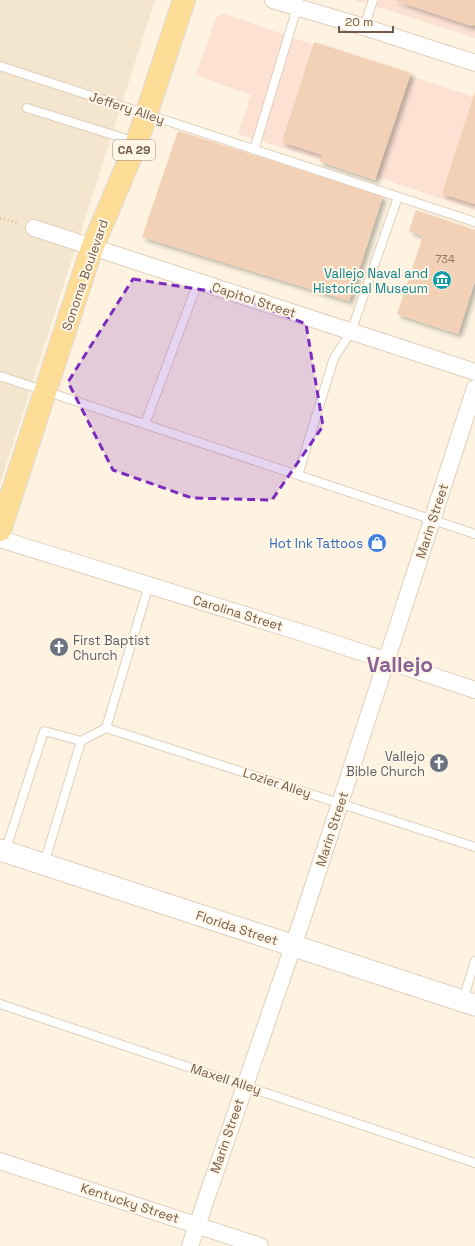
<svg xmlns="http://www.w3.org/2000/svg" width="475" height="1246" viewBox="0 0 475 1246" font-family="'Space Grotesk',sans-serif">
	<defs>
		<filter id="shadow"><feDropShadow dx="3.5" dy="3.5" stdDeviation="2" flood-color="#0004"/></filter>
	</defs>
	<rect width="100%" height="100%" fill="#fdf3e0"/>
	<path fill="#f4e5ce" d="M0,0H155L0,484Z"/>
	<g fill="#fde1d3">
		<path d="M354,0H475V38L387,10Z"/>
		<path d="M223,13L311,44L475,97V210L377,177L238,134L251,95L196,75L216,18Z"/>
	</g>
	<g fill="#f3d1b7" filter="url(#shadow)">
		<path d="M394,0H475V25L471,26Z"/>
		<path d="M314,42L411,73L375,180L319,161L322,155L282,142Z"/>
		<path d="M475,91V204L442,194Z"/>
		<path d="M178,131L383,196L349,301L142,237Z"/>
		<path d="M416,210L475,230V281L458,334L397,314L423,236L409,231Z"/>
	</g>
	<g fill="none" stroke-linecap="round" stroke-linejoin="round">
		<defs>
			<g id="service">
				<path d="M364,27L373,0"/>
				<path d="M0,66L475,222"/>
				<path d="M27,108L136,142"/>
				<path d="M254,150L297,8"/>
				<path d="M0,376L475,534"/>
				<path d="M145,424L198,282"/>
				<path d="M298,475L334,358L351,332L398,197"/>
				<path d="M106,728L149,585"/>
				<path d="M81,741L106,728L475,847"/>
				<path d="M5,852L44,731L81,741L44,864"/>
				<path d="M463,1000L475,961"/>
				<path d="M0,1004L475,1163"/>
			</g>
			<g id="minor">
				<path d="M273,0L364,27L475,63"/>
				<path d="M34,228L475,372"/>
				<path d="M0,539L306,634L475,690"/>
				<path d="M0,1161L260,1246"/>
				<path d="M190,1246L303,917L475,388"/>
			</g>
			<path id="tertiary" d="M0,850L475,1005"/>
			<path id="primary" d="M0,530L92,248L137,142L184,0"/>
		</defs>
		<use href="#service" stroke="#e1cfbc" stroke-width="10"/>
		<use href="#minor" stroke="#e1cfbc" stroke-width="18"/>
		<use href="#tertiary" stroke="#e1cfbc" stroke-width="23"/>
		<use href="#primary" stroke="#e0dad7" stroke-width="24"/>
		<path stroke="#d7b59a" stroke-width="2.5" stroke-dasharray="1 3" stroke-linecap="butt" d="M0,218L18,223"/>
		<use href="#service" stroke="#fff" stroke-width="8"/>
		<use href="#minor" stroke="#fff" stroke-width="16"/>
		<use href="#tertiary" stroke="#fff" stroke-width="21"/>
		<use href="#primary" stroke="#fddc96" stroke-width="22"/>
	</g>
	<path fill="#7b2cbf" fill-opacity="0.2" stroke="#7b2cbf" stroke-width="3" stroke-dasharray="8 5" stroke-linejoin="round" d="M133,279L230,294L306,324L323,426L272,500L192,498L113,470L68,382Z"/>
	<defs>
		<symbol id="museum-disc" viewBox="-11 -11 22 22"><circle r="9.5" fill="#0f9aa8" stroke="#fff6e6"/><path d="M0-6L6-3V-2H-6V-3ZM-5-1h2V3h-2ZM-1-1h2V3h-2ZM3-1h2V3H3ZM-6 4H6V6H-6Z" fill="#fff"/></symbol>
		<symbol id="shop-disc" viewBox="-11 -11 22 22"><circle r="9.5" fill="#3f7fe0" stroke="#fff6e6"/><path d="M-5-2.5h2.3a2.7 3.5 0 0 1 5.4 0H5L5.5 6h-11ZM-1.5-2.5h3a1.5 2.3 0 0 0-3 0Z" fill="#fff"/></symbol>
		<symbol id="church-disc" viewBox="-11 -11 22 22"><circle r="9.5" fill="#6b7280" stroke="#fff6e6"/><path d="M-1.2-6h2.4v3.5h3.3v2.4h-3.3V6h-2.4V-.1h-3.3v-2.4h3.3Z" fill="#fff"/></symbol>
	</defs>
	<g fill-rule="evenodd">
		<use href="#museum-disc" x="431" y="269" width="22" height="22"/>
		<use href="#shop-disc" x="366" y="532" width="22" height="22"/>
		<use href="#church-disc" x="48" y="636" width="22" height="22"/>
		<use href="#church-disc" x="428" y="752" width="22" height="22"/>
	</g>
	<g text-anchor="middle" dominant-baseline="central" stroke-width="4" stroke-linejoin="round" paint-order="stroke">
		<g font-size="11" fill="#937763">
			<text x="445" y="259">734</text>
		</g>
		<rect fill="#fff6e6" stroke="#9d8877" stroke-width="1" x="113" y="140" width="42" height="20" rx="3"/>
		<g font-size="12" font-weight="bold" fill="#735947">
			<text x="134" y="150">CA 29</text>
		</g>
		<g font-size="13" fill="#735947" stroke="#fff6e6">
			<text transform="translate(127 108) rotate(18)">Jeffery Alley</text>
			<text transform="translate(85 275) rotate(-71)">Sonoma Boulevard</text>
			<text transform="translate(254 300) rotate(18)">Capitol Street</text>
			<text transform="translate(432 521) rotate(-72)">Marin Street</text>
			<text transform="translate(238 613) rotate(17)">Carolina Street</text>
			<text transform="translate(277 783) rotate(18)">Lozier Alley</text>
			<text transform="translate(332 829) rotate(-72)">Marin Street</text>
			<text transform="translate(237 928) rotate(18)">Florida Street</text>
			<text transform="translate(226 1079) rotate(18)">Maxell Alley</text>
			<text transform="translate(227 1136) rotate(-71)">Marin Street</text>
			<text transform="translate(130 1203) rotate(18)">Kentucky Street</text>
		</g>
		<g font-size="13" fill="#0d838f" stroke="#fff6e6" text-anchor="end">
			<text x="428" y="273">Vallejo Naval and<tspan x="428" dy="15">Historical Museum</tspan></text>
		</g>
		<g font-size="13" fill="#366cbe" stroke="#fff6e6" text-anchor="end">
			<text x="363" y="543">Hot Ink Tattoos</text>
		</g>
		<g font-size="13" fill="#5b616d" stroke="#fff6e6" text-anchor="start">
			<text x="73" y="640">First Baptist<tspan x="73" dy="15">Church</tspan></text>
			<text x="425" y="756" text-anchor="end">Vallejo<tspan x="425" dy="15">Bible Church</tspan></text>
		</g>
		<g font-size="21" font-weight="bold" fill="#886297" stroke="#fff6e6">
			<text x="400" y="664">Vallejo</text>
		</g>
	</g>
	<path d="M339 26v6h54v-6" fill="none" stroke="#735947" stroke-width="2"/>
	<text x="345" y="26" font-size="12" fill="#735947" stroke="#fff6e6" stroke-width="3" paint-order="stroke">20 m</text>
</svg>
